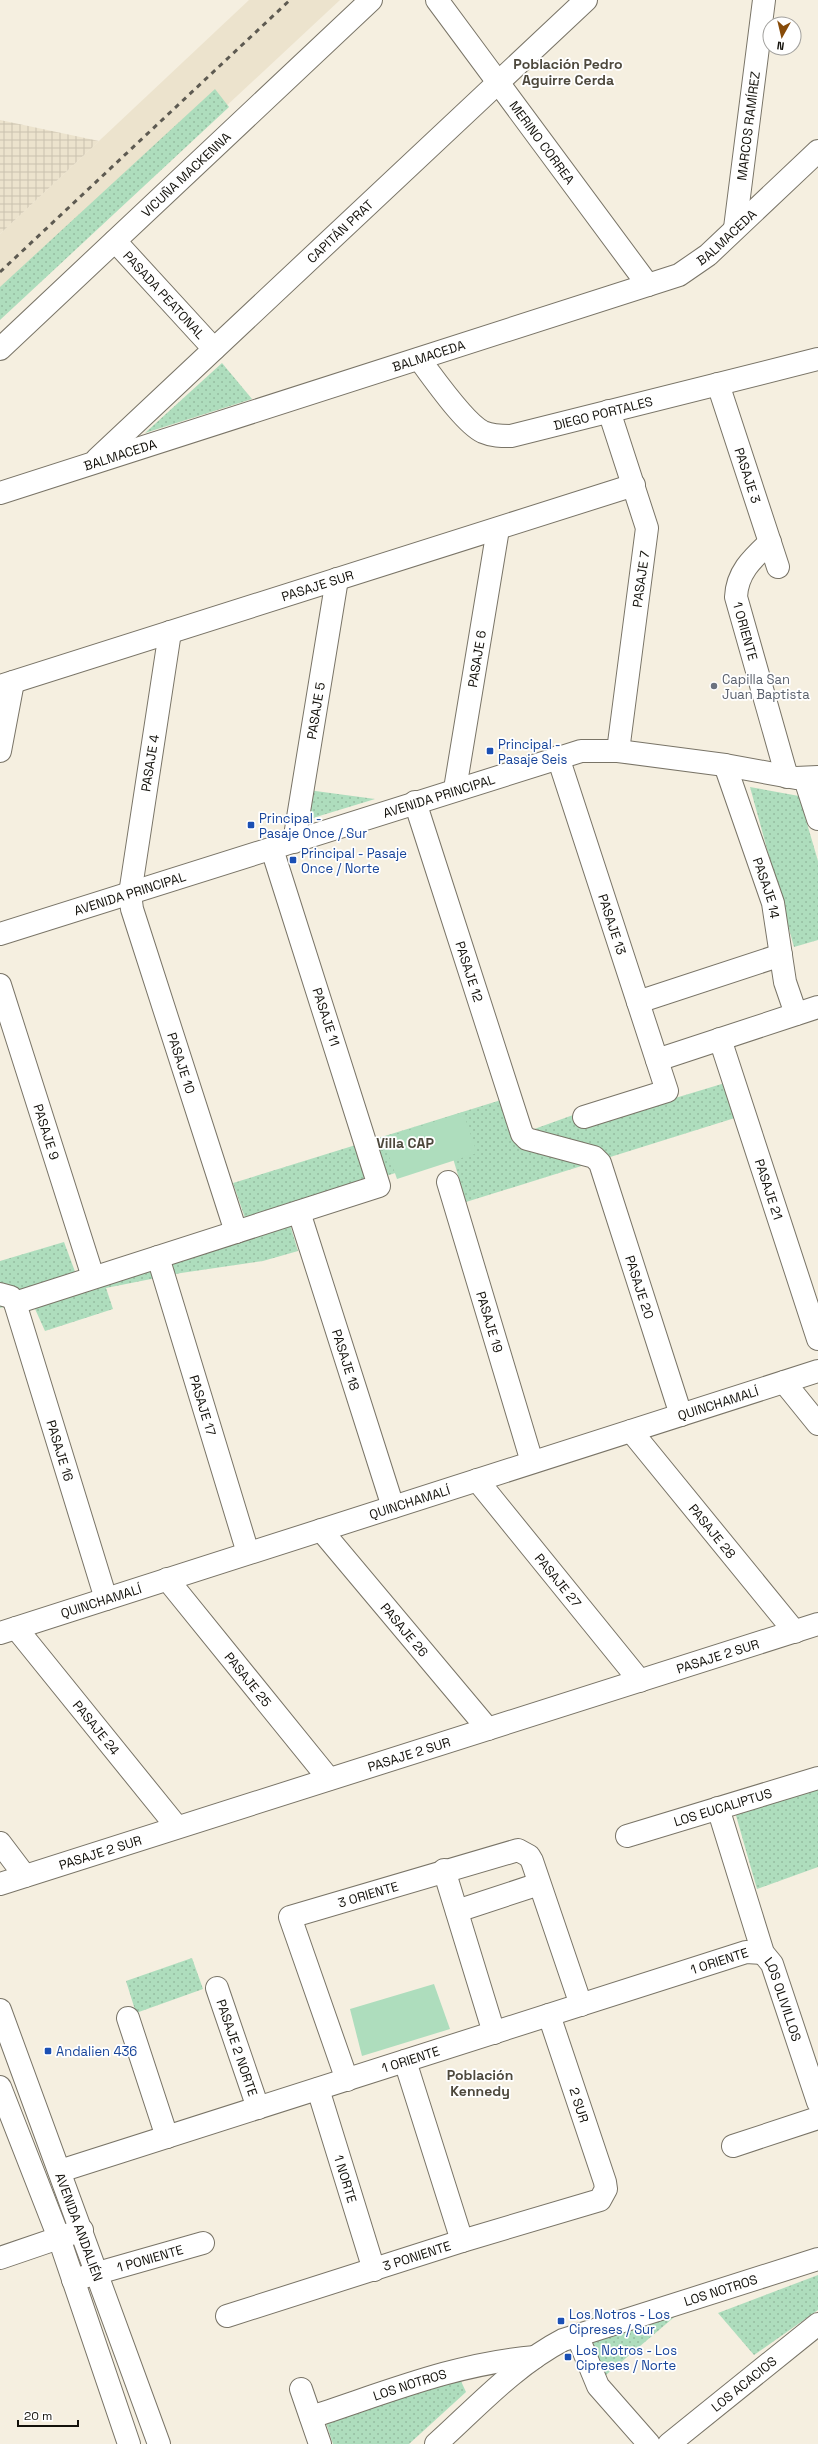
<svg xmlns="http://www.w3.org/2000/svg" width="818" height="2444" viewBox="0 0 818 2444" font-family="'Space Grotesk',sans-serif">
	<defs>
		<pattern id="industrial-grid" width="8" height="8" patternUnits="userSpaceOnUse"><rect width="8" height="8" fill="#ece3cd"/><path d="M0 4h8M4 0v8" fill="none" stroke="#cac2af"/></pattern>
		<pattern id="park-dots" width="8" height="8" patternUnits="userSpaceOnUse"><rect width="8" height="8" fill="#aeddbd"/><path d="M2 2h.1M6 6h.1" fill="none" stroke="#95bda1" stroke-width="1.8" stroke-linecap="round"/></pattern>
	</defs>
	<rect width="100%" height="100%" fill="#f5efe0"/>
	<path fill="#ece3cd" d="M249,0H340L0,317V234Z"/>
	<path fill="url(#industrial-grid)" d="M0,120L99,141L0,234Z"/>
	<g fill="url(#park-dots)">
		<path d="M215,89L229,107L0,320V287Z"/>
		<path d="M222,363L252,399L145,433Z"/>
		<path d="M750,787L799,796L818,861V940L794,947Z"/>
		<path d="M308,790L375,799L303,821Z"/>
		<path d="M725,1083L738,1117L466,1202L452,1155L285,1208L298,1251L263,1261L181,1273L106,1288L113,1309L45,1331L31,1300L0,1308V1261L64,1242L77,1277L245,1218L233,1183L501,1100L515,1136L656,1085L662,1102Z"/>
		<path d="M818,1785V1867L757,1889L735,1812Z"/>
		<path d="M192,1958L203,1989L136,2013L126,1981Z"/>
		<path d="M818,2275V2310L754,2355L718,2313Z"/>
		<path d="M679,2313L606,2375L584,2336Z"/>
		<path d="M460,2379L466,2392L409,2444H333L326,2423Z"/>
	</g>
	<g fill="#aeddbd">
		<path d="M463,1112L477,1153L397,1179L383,1139Z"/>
		<path d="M434,1984L450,2029L362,2056L350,2009Z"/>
	</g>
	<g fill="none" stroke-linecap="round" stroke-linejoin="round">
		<defs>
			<g id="street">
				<path id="s1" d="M437,0L648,285"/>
				<path id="s2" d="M735,228L764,0"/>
				<path id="s3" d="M115,241L214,349"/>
				<path id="s4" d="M0,349L371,0"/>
				<path id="s5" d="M419,359C433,377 464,423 483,432C492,436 501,436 511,436L818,359"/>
				<path id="s6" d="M718,384L778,567"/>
				<path d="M609,411L647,528L618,751"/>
				<path id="s7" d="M97,459L586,0"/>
				<path id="s8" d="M0,493L679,275L708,255L818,151"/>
				<path id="s9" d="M770,542C753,558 737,572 736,597L787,777"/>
				<path id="s10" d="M170,632L130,894L132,909L236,1232"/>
				<path id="s11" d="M0,686L634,485"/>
				<path d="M0,751L13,682"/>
				<path id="s12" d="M558,757L667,1091L584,1117"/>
				<path id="s13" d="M725,765L773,903L785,982L796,1014"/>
				<path d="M805,779L818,819"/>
				<path id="s14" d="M455,789L498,529"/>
				<path id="s15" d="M415,802L522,1134L527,1139L594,1157L600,1163L681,1415"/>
				<path id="s16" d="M294,842L337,579"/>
				<path id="s17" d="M0,985L93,1277"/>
				<path d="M638,1002L781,955"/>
				<path id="s18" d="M720,1039L818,1339"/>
				<path d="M657,1060L818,1007"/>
				<path id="s19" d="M448,1182L532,1462"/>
				<path id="s20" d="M299,1212L393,1507"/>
				<path id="s21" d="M158,1257L248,1553"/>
				<path id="s22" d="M0,1294L11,1297L15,1303L106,1599"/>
				<path d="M15,1303L379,1186L272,849"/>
				<path d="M784,1382L818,1424"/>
				<path id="s23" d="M631,1431L795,1632"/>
				<path id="s24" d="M477,1480L640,1681"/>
				<path id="s25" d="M321,1530L488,1729"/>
				<path id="s26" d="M167,1579L329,1779"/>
				<path id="s27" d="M16,1628L177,1827"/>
				<path id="s28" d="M0,1633L818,1371"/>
				<path id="s29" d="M718,1808L763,1953L772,1964L818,2102"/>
				<path id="s30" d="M627,1836L818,1778"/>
				<path d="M0,1843L25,1876"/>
				<path d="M444,1870L494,2033"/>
				<path id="s31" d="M0,1884L818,1624"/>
				<path d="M457,1911L539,1884"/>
				<path id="s32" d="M217,1988L258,2108"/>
				<path d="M128,2018L167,2137"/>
				<path d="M405,2061L462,2241"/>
				<path id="s33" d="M347,2080L290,1917L518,1850L529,1856L532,1861L581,2005"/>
				<path id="s34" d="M318,2089L374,2270"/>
				<path d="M733,2146L818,2118"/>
				<path id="s35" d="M60,2171L746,1952L763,1953"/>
				<path d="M0,2258L82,2230"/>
				<path id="s36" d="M73,2280L203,2243"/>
				<path id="s37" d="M227,2316L462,2241L600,2200L606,2189L605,2182L549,2015"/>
				<path d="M577,2335L598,2386L649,2444"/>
				<path d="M301,2389L320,2444"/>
				<path id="s38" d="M311,2417C385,2393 457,2363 535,2357"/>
				<path id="s39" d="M436,2444C476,2408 515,2365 563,2340L818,2259"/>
				<path id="s40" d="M669,2444L818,2324"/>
			</g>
			<g id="secondary">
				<path id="s41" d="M0,934L581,751H618L725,765L796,778L818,777"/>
				<path id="s42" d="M0,2010L159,2444"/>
				<path d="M0,2087L59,2238L129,2444"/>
			</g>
		</defs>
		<use href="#street" stroke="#797467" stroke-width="24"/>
		<use href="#secondary" stroke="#797467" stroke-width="24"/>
		<use href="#street" stroke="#fff" stroke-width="22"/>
		<use href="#secondary" stroke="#fff" stroke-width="22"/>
		<path stroke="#5d5a51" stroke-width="3" stroke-dasharray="5 5" stroke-linecap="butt" d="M0,272L290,0"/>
	</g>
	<circle fill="#6b7280" stroke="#fff" stroke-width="1.5" cx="714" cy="686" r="4"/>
	<g fill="#1a4fb4" stroke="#fff" stroke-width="1.5">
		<rect x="486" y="747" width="8" height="8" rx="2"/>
		<rect x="247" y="821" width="8" height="8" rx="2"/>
		<rect x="289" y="856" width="8" height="8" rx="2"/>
		<rect x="44" y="2047" width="8" height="8" rx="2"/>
		<rect x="557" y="2317" width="8" height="8" rx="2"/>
		<rect x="564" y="2353" width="8" height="8" rx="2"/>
	</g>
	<g text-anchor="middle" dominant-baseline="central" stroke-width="3.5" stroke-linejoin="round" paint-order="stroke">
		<g font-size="13" fill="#13110b" stroke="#fff">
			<text stroke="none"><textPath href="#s2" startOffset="103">MARCOS RAMÍREZ</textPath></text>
			<text stroke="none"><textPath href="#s1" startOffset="177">MERINO CORREA</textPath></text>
			<text stroke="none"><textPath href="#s4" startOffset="255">VICUÑA MACKENNA</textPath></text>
			<text stroke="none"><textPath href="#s7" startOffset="333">CAPITÁN PRAT</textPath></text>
			<text stroke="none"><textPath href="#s8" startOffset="774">BALMACEDA</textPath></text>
			<text stroke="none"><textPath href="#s3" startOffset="73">PASADA PEATONAL</textPath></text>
			<text stroke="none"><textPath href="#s8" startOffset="450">BALMACEDA</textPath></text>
			<text stroke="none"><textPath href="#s5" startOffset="221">DIEGO PORTALES</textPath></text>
			<text stroke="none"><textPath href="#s8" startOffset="126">BALMACEDA</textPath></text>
			<text stroke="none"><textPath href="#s6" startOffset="96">PASAJE 3</textPath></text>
			<text transform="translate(641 579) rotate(-82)">PASAJE 7</text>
			<text stroke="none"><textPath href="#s11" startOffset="333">PASAJE SUR</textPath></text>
			<text stroke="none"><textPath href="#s9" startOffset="102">1 ORIENTE</textPath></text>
			<text stroke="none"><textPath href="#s14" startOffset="132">PASAJE 6</textPath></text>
			<text stroke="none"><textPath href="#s16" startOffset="133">PASAJE 5</textPath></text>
			<text transform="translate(150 763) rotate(-81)">PASAJE 4</text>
			<text stroke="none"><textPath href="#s41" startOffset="460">AVENIDA PRINCIPAL</textPath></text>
			<text stroke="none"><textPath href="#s13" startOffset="130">PASAJE 14</textPath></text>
			<text stroke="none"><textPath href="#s41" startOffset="136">AVENIDA PRINCIPAL</textPath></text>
			<text stroke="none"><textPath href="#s12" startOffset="176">PASAJE 13</textPath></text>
			<text stroke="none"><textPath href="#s15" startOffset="178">PASAJE 12</textPath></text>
			<text transform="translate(326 1017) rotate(72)">PASAJE 11</text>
			<text stroke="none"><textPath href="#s10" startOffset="442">PASAJE 10</textPath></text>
			<text stroke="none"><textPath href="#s17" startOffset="154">PASAJE 9</textPath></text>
			<text stroke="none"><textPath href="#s18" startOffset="158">PASAJE 21</textPath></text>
			<text stroke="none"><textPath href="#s15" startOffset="564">PASAJE 20</textPath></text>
			<text stroke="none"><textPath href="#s19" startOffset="146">PASAJE 19</textPath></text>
			<text stroke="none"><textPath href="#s20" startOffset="155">PASAJE 18</textPath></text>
			<text stroke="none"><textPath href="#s28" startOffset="754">QUINCHAMALÍ</textPath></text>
			<text stroke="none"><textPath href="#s21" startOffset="155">PASAJE 17</textPath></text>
			<text stroke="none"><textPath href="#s22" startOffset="173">PASAJE 16</textPath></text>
			<text stroke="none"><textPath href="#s28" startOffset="430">QUINCHAMALÍ</textPath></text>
			<text stroke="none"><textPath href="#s23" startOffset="129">PASAJE 28</textPath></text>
			<text stroke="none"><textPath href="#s24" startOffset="129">PASAJE 27</textPath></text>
			<text stroke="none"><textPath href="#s28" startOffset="106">QUINCHAMALÍ</textPath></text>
			<text stroke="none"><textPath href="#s25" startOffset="130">PASAJE 26</textPath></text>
			<text stroke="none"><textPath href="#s31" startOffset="753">PASAJE 2 SUR</textPath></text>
			<text stroke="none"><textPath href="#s26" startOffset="129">PASAJE 25</textPath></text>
			<text stroke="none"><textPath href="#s27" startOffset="128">PASAJE 24</textPath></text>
			<text stroke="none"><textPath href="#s31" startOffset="429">PASAJE 2 SUR</textPath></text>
			<text stroke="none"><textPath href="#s30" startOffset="100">LOS EUCALIPTUS</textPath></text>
			<text stroke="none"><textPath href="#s31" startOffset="105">PASAJE 2 SUR</textPath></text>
			<text stroke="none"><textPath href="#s33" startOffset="254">3 ORIENTE</textPath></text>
			<text stroke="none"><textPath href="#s35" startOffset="692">1 ORIENTE</textPath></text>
			<text stroke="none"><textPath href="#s29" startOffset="203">LOS OLIVILLOS</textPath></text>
			<text stroke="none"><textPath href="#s32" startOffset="63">PASAJE 2 NORTE</textPath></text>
			<text stroke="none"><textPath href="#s35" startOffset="368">1 ORIENTE</textPath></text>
			<text transform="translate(579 2105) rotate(72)">2 SUR</text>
			<text stroke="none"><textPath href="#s34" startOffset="94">1 NORTE</textPath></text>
			<text stroke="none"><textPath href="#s42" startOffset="231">AVENIDA ANDALIÉN</textPath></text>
			<text stroke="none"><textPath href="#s37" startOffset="199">3 PONIENTE</textPath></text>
			<text stroke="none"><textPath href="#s36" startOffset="80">1 PONIENTE</textPath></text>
			<text stroke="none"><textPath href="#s39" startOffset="330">LOS NOTROS</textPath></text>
			<text stroke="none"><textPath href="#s38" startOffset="104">LOS NOTROS</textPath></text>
			<text stroke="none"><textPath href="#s40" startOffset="96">LOS ACACIOS</textPath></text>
		</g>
		<g font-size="13" fill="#5b616d" stroke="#fff" text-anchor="start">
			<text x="722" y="679">Capilla San<tspan x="722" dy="15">Juan Baptista</tspan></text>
		</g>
		<g font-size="13" fill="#164399" stroke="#fff" text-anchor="start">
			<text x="498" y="744">Principal -<tspan x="498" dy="15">Pasaje Seis</tspan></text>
			<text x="259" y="818">Principal -<tspan x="259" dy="15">Pasaje Once / Sur</tspan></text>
			<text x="301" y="853">Principal - Pasaje<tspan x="301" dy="15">Once / Norte</tspan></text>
			<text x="56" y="2051">Andalien 436</text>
			<text x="569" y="2314">Los Notros - Los<tspan x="569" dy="15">Cipreses / Sur</tspan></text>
			<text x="576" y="2350">Los Notros - Los<tspan x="576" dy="15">Cipreses / Norte</tspan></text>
		</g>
		<g font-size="14" font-weight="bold" fill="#4e493d" stroke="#fff">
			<text x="568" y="64">Población Pedro<tspan x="568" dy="16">Aguirre Cerda</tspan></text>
			<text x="405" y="1143">Villa CAP</text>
			<text x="480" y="2075">Población<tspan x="480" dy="16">Kennedy</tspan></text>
		</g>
	</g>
	<g transform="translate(782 36) rotate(188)"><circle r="19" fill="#ffffff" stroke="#a1a09d"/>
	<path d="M0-3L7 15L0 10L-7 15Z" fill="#874b09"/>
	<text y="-6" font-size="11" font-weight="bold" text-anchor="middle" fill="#13110b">N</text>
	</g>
	<path d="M18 2420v6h60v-6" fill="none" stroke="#13110b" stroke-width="2"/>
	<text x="24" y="2420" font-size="12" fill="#13110b" stroke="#ffffff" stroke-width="3" paint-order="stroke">20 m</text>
</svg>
